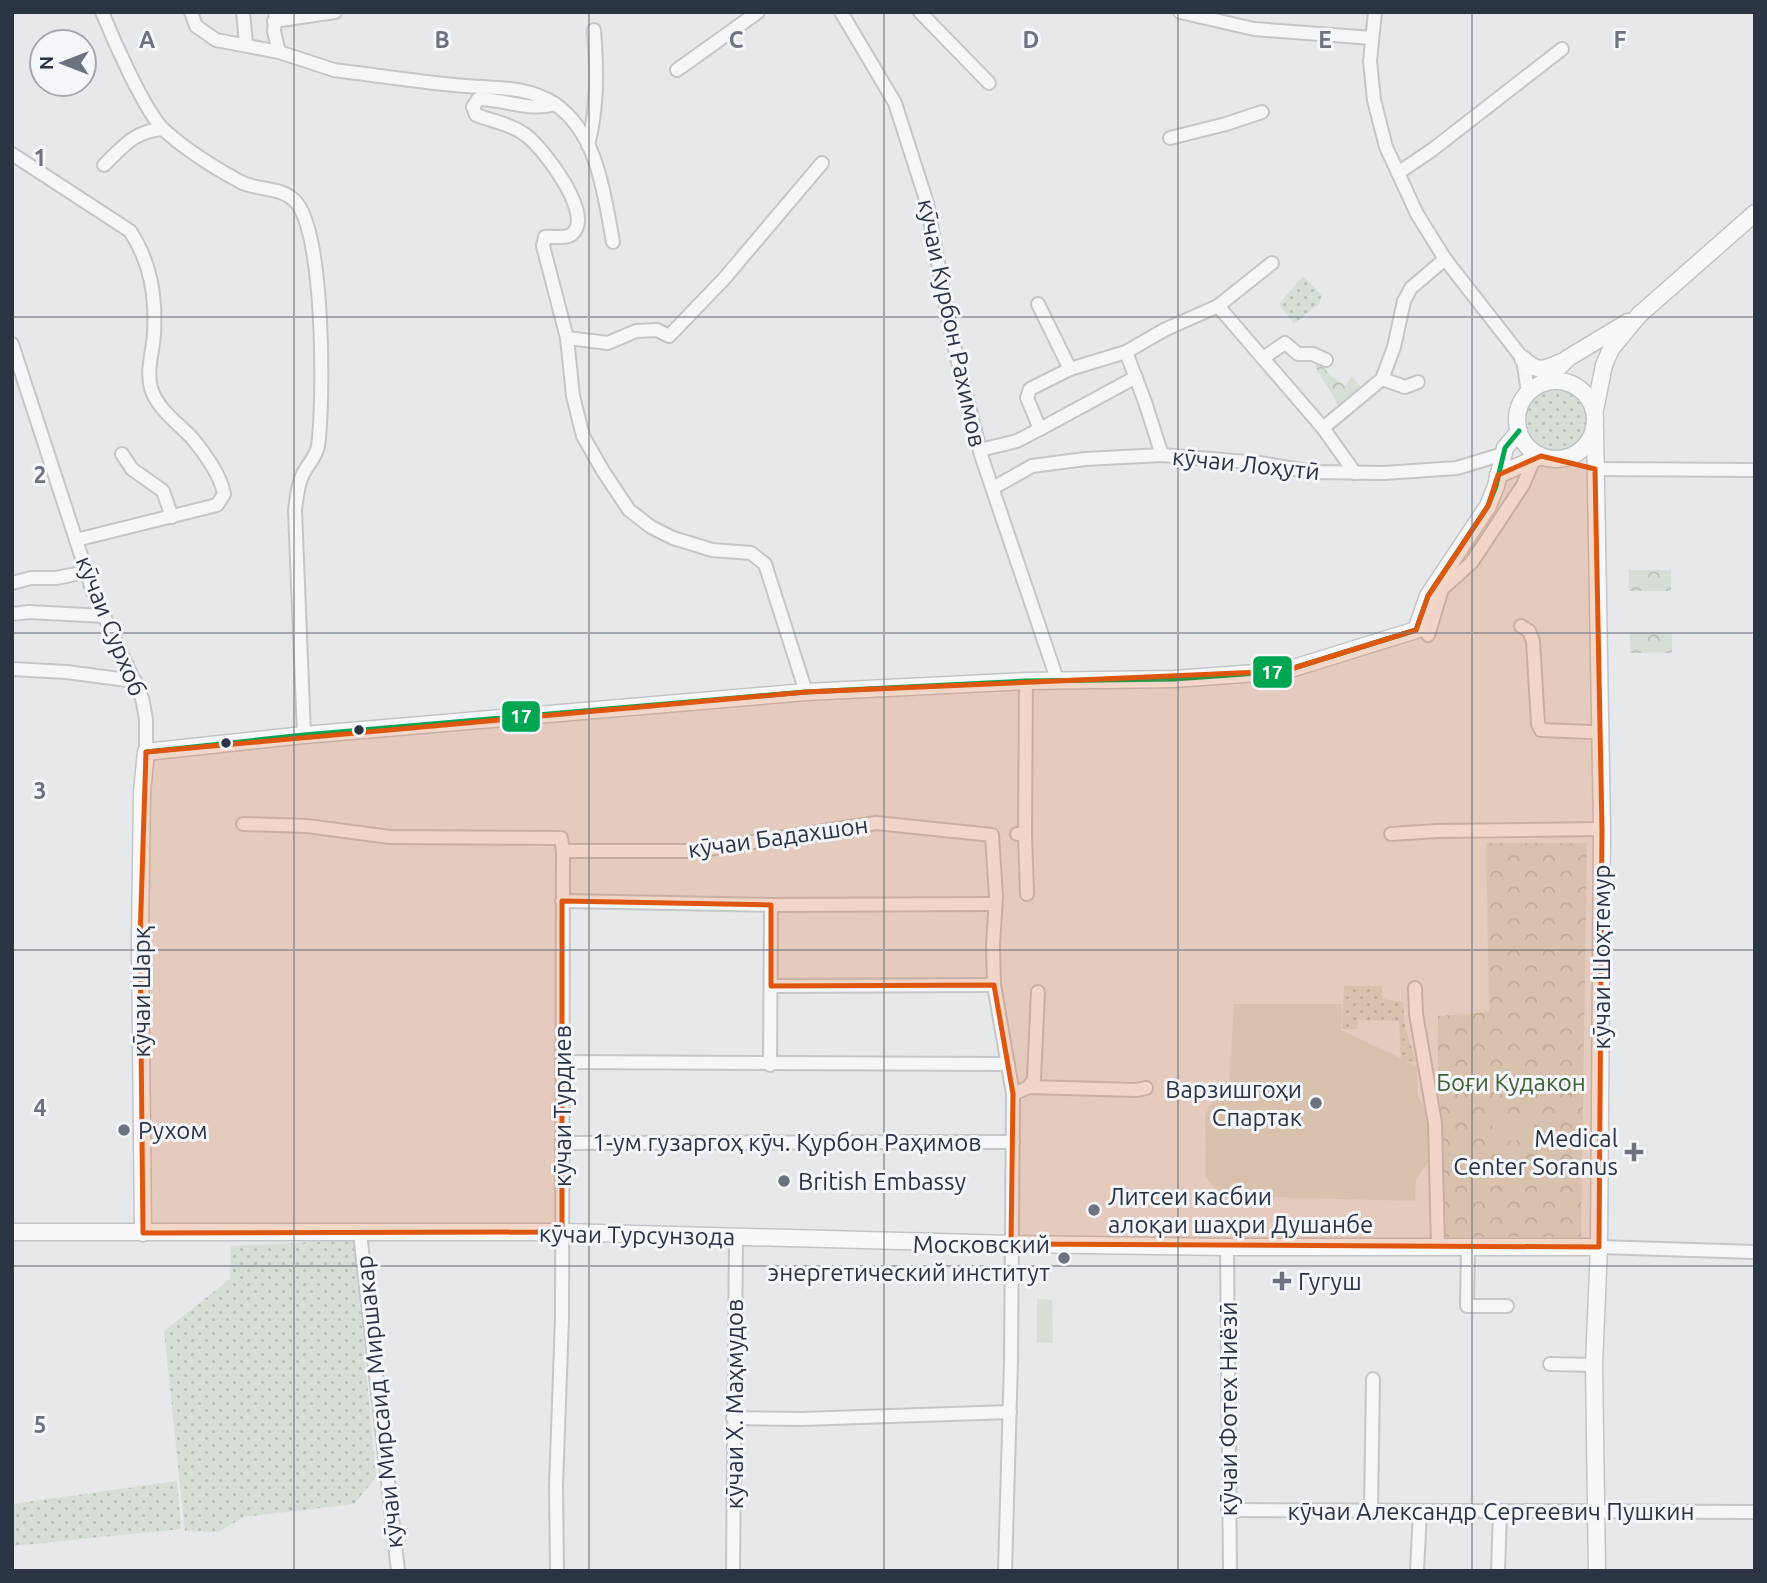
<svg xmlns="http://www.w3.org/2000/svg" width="1767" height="1583" viewBox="0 0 1767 1583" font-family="Ubuntu,sans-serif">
	<defs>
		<pattern id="grass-dots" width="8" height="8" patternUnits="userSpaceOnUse" patternTransform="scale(1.75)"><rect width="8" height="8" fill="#d6ded6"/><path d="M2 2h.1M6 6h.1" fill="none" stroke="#b8bfb9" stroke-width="1.8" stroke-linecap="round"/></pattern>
		<pattern id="forest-crowns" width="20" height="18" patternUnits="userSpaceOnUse" patternTransform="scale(1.75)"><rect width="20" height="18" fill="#d6ded6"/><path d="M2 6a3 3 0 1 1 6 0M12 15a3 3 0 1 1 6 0" fill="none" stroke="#b8bfb9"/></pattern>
	</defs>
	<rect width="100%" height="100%" fill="#e6e8ea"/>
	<g fill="url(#grass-dots)">
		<path d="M1303,276L1322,296L1319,304L1294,324L1279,304Z"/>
		<circle cx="1557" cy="419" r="31"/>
		<path d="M1344,986H1381L1383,999L1403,1002L1405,1028L1416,1061L1401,1062L1399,1021L1358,1020L1357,1029H1342Z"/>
		<path d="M354,1240L376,1477L354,1504L244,1517L218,1532L185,1531L164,1331L230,1279L231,1246Z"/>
		<path d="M177,1481L181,1529L12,1546V1504Z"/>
	</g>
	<g fill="url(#forest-crowns)">
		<path d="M1319,363L1331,376L1345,386L1352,377L1362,388L1340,408L1315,366Z"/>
		<rect x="1629" y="570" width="42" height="21"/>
		<path d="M1630,632L1672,633V653H1630Z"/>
		<path d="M1486,843H1587L1581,1237H1438V1016L1489,1012Z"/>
	</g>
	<g fill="#d6ded6">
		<path d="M1234,1004H1342L1341,1030L1417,1066L1418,1096L1426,1111L1430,1126V1141L1428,1162L1416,1179L1415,1201L1230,1196L1216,1189L1206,1177L1205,1115L1214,1099L1229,1086Z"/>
		<path d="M1534,1117L1535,1140L1493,1141L1492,1118Z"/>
		<path d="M1037,1299L1052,1300L1053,1343L1037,1342Z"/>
	</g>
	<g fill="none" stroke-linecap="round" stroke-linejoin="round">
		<defs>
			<g id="minor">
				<path d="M102,12C113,39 145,112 164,130C184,148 215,168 239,181C256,191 279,186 294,200C325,228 324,403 318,446C316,457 308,464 303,474C297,486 297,497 295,510L304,735"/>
				<path d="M191,12L196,26L216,40L279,52"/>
				<path d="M243,12L246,44"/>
				<path d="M276,12L274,31L279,52L334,70C374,75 414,81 454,85C488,89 525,84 555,104C528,112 505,99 478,99L473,107L476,115C493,121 513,125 527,136C543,148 595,215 572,234C566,239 553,236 545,237L543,246L567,338L573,396L583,436L603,471L629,510L651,527L673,538L712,550L751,553L765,564L806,692"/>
				<path d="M841,12L895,103L927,203L950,329L981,455L1058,682"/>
				<path d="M920,12L989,83"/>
				<path d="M1180,12L1254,29L1372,38"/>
				<path d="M1375,12L1370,61L1374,100L1386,147L1417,214L1445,259L1523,359L1528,392"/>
				<path d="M274,21L335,12"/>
				<path d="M677,70L758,12"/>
				<path d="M555,104C598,134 604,194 613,242"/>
				<path d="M1170,138L1226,124L1262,112"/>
				<path d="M588,145C598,107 597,68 594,30"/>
				<path d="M12,154L130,231C151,263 156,296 154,334C153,352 146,370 151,388C157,409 178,423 192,438C204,452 221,476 224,494L217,505L76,540"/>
				<path d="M104,165C124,146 134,131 163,129"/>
				<path d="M1398,173L1432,150L1562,49"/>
				<path d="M1038,304L1070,369"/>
				<path d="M1218,306L1323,428L1355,473"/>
				<path d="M567,338L608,343L636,331L657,330L669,336L723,280L822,163"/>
				<path d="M12,344L93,592L142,698L146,719V752"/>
				<path d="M1126,352L1145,402L1162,455"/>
				<path d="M1263,358L1285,343L1298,354H1313L1326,360"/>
				<path d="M1382,379L1405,387L1418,382"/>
				<path d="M1323,428L1382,379L1394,347L1404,301L1411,288L1445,259"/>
				<path d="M1040,429L1136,377"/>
				<path d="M980,450L1017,441L1040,429L1027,398L1030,389L1070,369L1126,352L1164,330L1218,306L1272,263"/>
				<path d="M122,454L132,469L163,491L172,517"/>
				<path d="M1595,469L1755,470"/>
				<path d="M993,488L1032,466L1085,459L1162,455L1260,463L1312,472L1384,473L1457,468L1503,454"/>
				<path d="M12,583L31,578H56L86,572"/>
				<path d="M12,614L29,612L104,616"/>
				<path d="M1521,626L1529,631L1533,641L1538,724L1541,730L1590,732"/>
				<path d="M1428,635L1442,589L1472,562L1523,485L1534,459"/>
				<path d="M12,669L66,672L135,681"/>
				<path d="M243,824L307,826L390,837L561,838L563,851L562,1318L556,1486L557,1571"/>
				<path d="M1017,834H1025L1026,681"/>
				<path d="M1025,834L1027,894"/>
				<path d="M1391,834L1437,831L1602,829"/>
				<path d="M563,851H695L876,823L992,835L996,897L993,945L994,985L1013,1094L1011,1361L1005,1571"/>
				<path d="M562,901L771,905L994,904"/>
				<path d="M771,986L994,985"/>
				<path d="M1415,988L1416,1014L1435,1123L1438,1247"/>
				<path d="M562,1062L1008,1064"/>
				<path d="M770,1065L771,905"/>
				<path d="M1029,1087L1034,1079L1038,992"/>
				<path d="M1013,1094L1029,1087L1136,1090L1146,1088"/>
				<path d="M562,1143L1013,1142"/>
				<path d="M360,1233L398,1571"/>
				<path d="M1227,1247L1230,1571"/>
				<path d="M1468,1247L1467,1306H1507"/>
				<path d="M1599,1247L1755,1252"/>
				<path d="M1550,1364L1594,1365"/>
				<path d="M733,1418L801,1419L1010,1412"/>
				<path d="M1228,1510L1755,1512"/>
				<path d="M1371,1511L1373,1379"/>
				<path d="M733,1571L736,1238"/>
				<path d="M1417,1571L1420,1511"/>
				<path d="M1498,1571L1500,1511"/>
			</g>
			<g id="major">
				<path d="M1523,359C1538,373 1544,370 1561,362"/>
				<circle cx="1556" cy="420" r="39"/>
				<path d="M1543,383L1568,358L1628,322"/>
				<path d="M1595,410L1604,365L1611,349L1639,315L1755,213"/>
				<path d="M1595,428L1602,829L1599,1247L1594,1365L1597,1571"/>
				<path d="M1498,475L1541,456"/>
				<path d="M12,1232H562L1011,1244L1227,1247H1599"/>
				<path d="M143,1233L140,939L142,792L146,752L304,735L806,692L1026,681L1174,679L1284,671L1416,630L1428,596L1488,506L1496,486L1505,448L1519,431"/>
			</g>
		</defs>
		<use href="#minor" stroke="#c4c6c8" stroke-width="16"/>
		<use href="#major" stroke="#c2c5c8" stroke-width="19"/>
		<use href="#minor" stroke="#f5f6f7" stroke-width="12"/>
		<use href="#major" stroke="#f8f8f8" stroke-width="16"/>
		<defs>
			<path id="bus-1" d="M146,752L304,735L806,692L1026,681L1174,679L1284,671L1416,630L1428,596L1488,506L1496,486L1505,448L1519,431"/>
		</defs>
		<use href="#bus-1" stroke="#f4f6f9" stroke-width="10"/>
		<use href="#bus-1" stroke="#00a651" stroke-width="5"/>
	</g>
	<path fill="#df570f" fill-opacity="0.2" stroke="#df570f" stroke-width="5" stroke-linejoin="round" d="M1541,456L1595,469L1602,829L1599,1247L1011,1244L1013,1094L994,985L771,986V905L562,901V1232L143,1233L140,939L146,752L806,692L1284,671L1416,630L1428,596L1488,506L1498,475Z"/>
	<path fill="none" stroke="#6c737f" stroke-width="2" stroke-opacity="0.55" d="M294,12V1571M589,12V1571M884,12V1571M1178,12V1571M1472,12V1571M12,317H1755M12,633H1755M12,950H1755M12,1266H1755"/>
	<g fill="#2b3445" stroke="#f4f6f9" stroke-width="2.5">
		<circle cx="359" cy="730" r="6"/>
		<circle cx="226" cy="743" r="6"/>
	</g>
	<g fill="#6c737f" stroke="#f4f6f9" stroke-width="2.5">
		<circle cx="1316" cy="1103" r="7"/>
		<circle cx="124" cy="1130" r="7"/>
		<path d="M1630.5 1141.5h7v7h7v7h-7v7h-7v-7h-7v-7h7z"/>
		<circle cx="784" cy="1181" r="7"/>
		<circle cx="1094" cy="1210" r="7"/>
		<circle cx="1064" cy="1258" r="7"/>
		<path d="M1278.5 1270.5h7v7h7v7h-7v7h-7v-7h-7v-7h7z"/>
	</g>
	<g text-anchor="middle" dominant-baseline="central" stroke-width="6" stroke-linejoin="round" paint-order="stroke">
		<g font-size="24" fill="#2b3445" stroke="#f4f6f9">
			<text transform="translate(952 323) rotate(78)">кӯчаи Курбон Рахимов</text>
			<text transform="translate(1246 464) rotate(6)">кӯчаи Лоҳутӣ</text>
			<text transform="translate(111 626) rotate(68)">кӯчаи Сурхоб</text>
			<text transform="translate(778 837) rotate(-8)">кӯчаи Бадахшон</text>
			<text transform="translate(1601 957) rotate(-90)">кӯчаи Шоҳтемур</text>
			<text transform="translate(141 992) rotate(-90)">кӯчаи Шарқ</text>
			<text transform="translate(562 1106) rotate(-90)">кӯчаи Турдиев</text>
			<text x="787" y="1142">1-ум гузаргоҳ кӯч. Қурбон Раҳимов</text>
			<text transform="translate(637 1235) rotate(1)">кӯчаи Турсунзода</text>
			<text transform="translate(379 1402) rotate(-96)">кӯчаи Мирсаид Миршакар</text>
			<text transform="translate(734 1404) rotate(-90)">кӯчаи Х. Маҳмудов</text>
			<text transform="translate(1228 1409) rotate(-90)">кӯчаи Фотех Ниёзӣ</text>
			<text x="1491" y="1511">кӯчаи Александр Сергеевич Пушкин</text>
		</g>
		<g font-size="24" fill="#3f6138" stroke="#f4f6f9">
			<text x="1511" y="1082">Боғи Кудакон</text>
		</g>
		<g font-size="24" fill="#2b3445" stroke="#f4f6f9" text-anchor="start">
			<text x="1302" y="1089" text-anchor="end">Варзишгоҳи<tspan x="1302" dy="28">Спартак</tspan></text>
			<text x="138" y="1130">Рухом</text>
			<text x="1618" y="1138" text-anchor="end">Medical<tspan x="1618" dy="28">Center Soranus</tspan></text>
			<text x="798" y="1181">British Embassy</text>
			<text x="1108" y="1196">Литсеи касбии<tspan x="1108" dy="28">алоқаи шаҳри Душанбе</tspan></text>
			<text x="1050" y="1244" text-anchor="end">Московский<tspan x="1050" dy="28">энергетический институт</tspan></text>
			<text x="1298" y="1281">Гугуш</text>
		</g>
	</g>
	<g font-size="23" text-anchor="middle" font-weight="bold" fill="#6c737f" stroke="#f4f6f9" stroke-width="6" stroke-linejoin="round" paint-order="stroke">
		<text x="147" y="48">A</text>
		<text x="442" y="48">B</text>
		<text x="736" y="48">C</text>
		<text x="1031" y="48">D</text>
		<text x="1325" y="48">E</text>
		<text x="1620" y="48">F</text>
		<text x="40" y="166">1</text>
		<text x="40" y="483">2</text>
		<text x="40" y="799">3</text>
		<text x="40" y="1116">4</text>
		<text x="40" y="1433">5</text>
	</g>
	<g stroke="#f4f6f9" stroke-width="2.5">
		<rect x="1252" y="655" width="41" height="34" rx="7" fill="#00a651"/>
		<rect x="501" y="700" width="40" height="33" rx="7" fill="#00a651"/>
	</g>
	<g font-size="19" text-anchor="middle" font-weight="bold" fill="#fff">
		<text x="1272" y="679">17</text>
		<text x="521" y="723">17</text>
	</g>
	<rect width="1767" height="1583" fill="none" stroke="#2b3445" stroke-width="28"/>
	<g transform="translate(63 63) rotate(270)"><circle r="33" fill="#f4f6f9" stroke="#a4a8b1" stroke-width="2"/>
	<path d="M0-5L12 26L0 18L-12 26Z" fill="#6c737f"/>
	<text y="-10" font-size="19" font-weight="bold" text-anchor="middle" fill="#2b3445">N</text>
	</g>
</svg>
